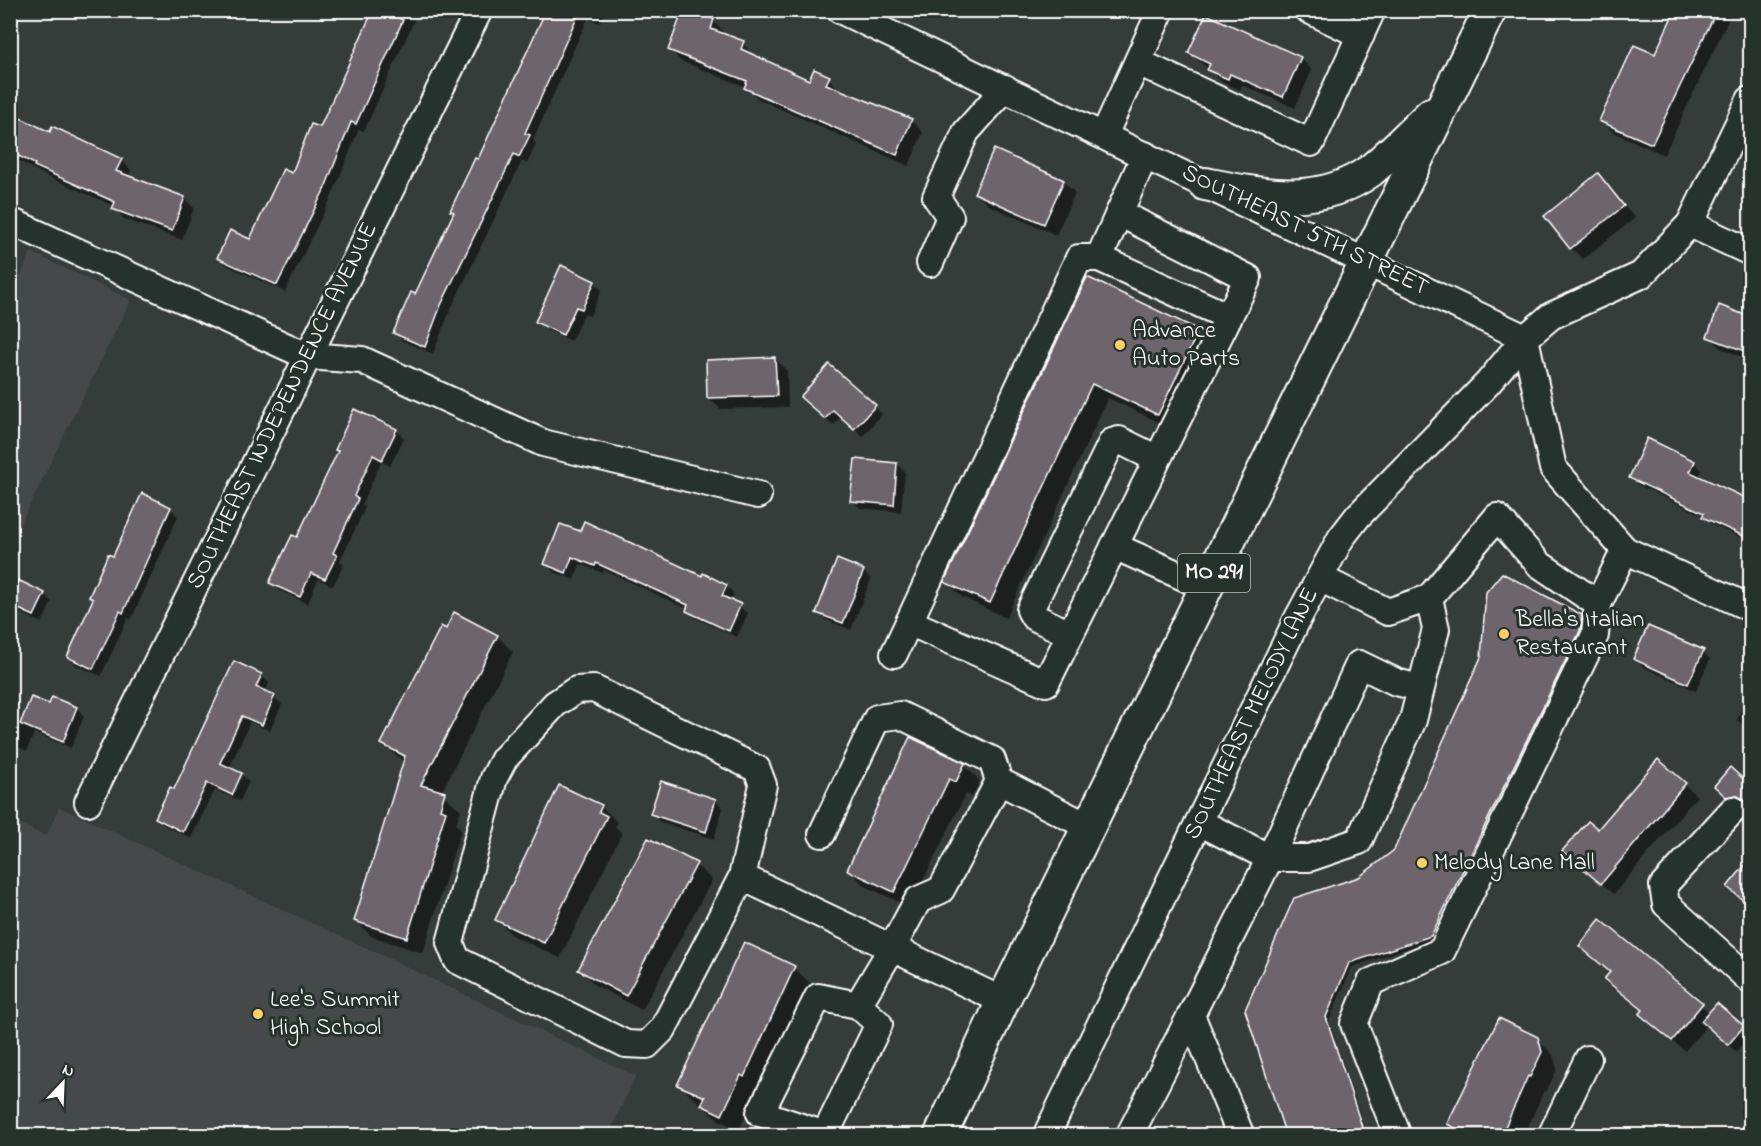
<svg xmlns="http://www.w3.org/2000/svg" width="1761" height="1146" viewBox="0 0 1761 1146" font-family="'Indie Flower',sans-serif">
	<rect width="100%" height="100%" fill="#343d3a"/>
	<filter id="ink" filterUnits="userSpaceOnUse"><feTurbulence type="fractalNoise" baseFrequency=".0167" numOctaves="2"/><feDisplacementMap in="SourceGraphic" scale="12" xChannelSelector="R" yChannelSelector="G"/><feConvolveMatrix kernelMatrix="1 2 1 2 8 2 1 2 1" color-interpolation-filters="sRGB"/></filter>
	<g filter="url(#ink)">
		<g fill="#454949">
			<path d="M31,252L131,300L11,543V297Z"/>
			<path d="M59,807L375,952L636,1076L608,1135H11V820L46,836Z"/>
		</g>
		<g fill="#0007">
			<path d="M375,10H419L364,131L359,129L332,196L285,292L226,265L219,257L251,241L321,129Z"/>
			<path d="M550,10H606L600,23L588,18L533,140L536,144L527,164L522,161L449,313L433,354L403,341L395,333L416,296L455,213L452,210Z"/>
			<path d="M607,10H617L615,14Z"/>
			<path d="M1678,10H1733L1664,155L1613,132L1601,120L1656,56Z"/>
			<path d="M713,21L725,33L724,36L743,43L754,57L810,82L829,78L840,91L911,120L923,132L909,166L758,99L746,87L681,61L669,49Z"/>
			<path d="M1190,53L1300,58L1312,70L1295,108L1242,85L1240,90L1221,81Z"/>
			<path d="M10,115L51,134L121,160L131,170L128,177L184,198L194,208L182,240L124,219L114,206L46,176L10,156Z"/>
			<path d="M1597,175L1635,218L1583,259L1571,248Z"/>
			<path d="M1063,181L1075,193L1056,235L988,205L976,193Z"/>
			<path d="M562,267L594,282L602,290L590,316L584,314L571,341L545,329L537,322Z"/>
			<path d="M1088,279L1198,331L1214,347L1175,430L1108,398L1006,618L962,597L946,581Z"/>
			<path d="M1720,307L1750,319V360L1721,348L1709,336Z"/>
			<path d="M775,359L787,371L788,407L720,409L708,397Z"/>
			<path d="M829,366L882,414L863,436L841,417L833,426L810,404Z"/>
			<path d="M396,430L404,438L390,466L381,462L362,504L365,508L340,561L344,564L333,586L318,579L308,604L279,590L271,583L298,539L339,452Z"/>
			<path d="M1694,462L1702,470L1698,477L1750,502V542L1712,524L1704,516L1638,485L1630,478Z"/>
			<path d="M897,464L905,472L901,512L860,508L852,500Z"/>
			<path d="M170,508L178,516L131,620L128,618L101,676L76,665L69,657L113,558Z"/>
			<path d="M580,533L727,586L734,594L731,601L748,613L737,637L695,618L688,609L604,570L603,573L580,564L574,580L554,572L546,564Z"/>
			<path d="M863,571L871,579L851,630L826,620L818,612Z"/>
			<path d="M44,594L52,602L42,623L17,611L10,605Z"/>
			<path d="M1581,616L1585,620L1583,635L1435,939L1352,967L1329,1021L1367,1136H1285L1360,878L1395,851Z"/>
			<path d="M446,631L497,636L513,652L441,793L461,810L456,824L461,829L423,953L371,936L355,920L404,762L382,743Z"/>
			<path d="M1703,652L1710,659L1696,691L1643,667L1635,659Z"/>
			<path d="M261,675L269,683L265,692L282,704L270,731L250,722L229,769L241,774L249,782L240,801L215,790L191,838L165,826L157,818Z"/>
			<path d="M1750,692V730L1737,720Z"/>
			<path d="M53,698L77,708L84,716L71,748L34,733L27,751L10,744V718L22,722L49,706Z"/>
			<path d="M1658,761L1697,796L1614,894L1564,851L1598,831Z"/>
			<path d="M964,765L980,781L972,797L966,794L910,907L865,886L849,870Z"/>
			<path d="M1730,769L1750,787V816L1748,804H1736L1723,793Z"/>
			<path d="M662,783L716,800L723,808L714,839L660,822L652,814Z"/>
			<path d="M601,806L617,822L615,827L622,833L560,958L513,936L497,920Z"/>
			<path d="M1750,861V906L1729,886Z"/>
			<path d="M696,865L712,880L642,1010L595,985L580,969Z"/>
			<path d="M1600,922L1710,1013L1717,1005L1750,1035L1736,1052L1707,1025L1685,1051L1653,1026L1644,1011L1606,979L1611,973L1581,945Z"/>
			<path d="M794,968L810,983L760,1092L757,1090L739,1130L719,1120L679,1085Z"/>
			<path d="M1537,1039L1553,1055L1557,1069L1546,1092L1544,1090L1524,1136H1460L1449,1124Z"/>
			<path d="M1750,1086V1123L1739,1112Z"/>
		</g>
		<g fill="#6e656c" stroke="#fff" stroke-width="1.5">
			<path d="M373,10H383L403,20L356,124L351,122L325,188L277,285L217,258L230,230L250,239L283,169L292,173L311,124L320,127Z"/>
			<path d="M546,10H580L525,133L530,135L519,157L514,154L441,305L425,347L393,333L411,292L415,294L454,212L450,211L475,158L478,159Z"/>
			<path d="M683,10H692L714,19L711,29L744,41L741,49L809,80L814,69L830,76L826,84L912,119L897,155L744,88L747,81L668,50Z"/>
			<path d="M1675,10H1717L1652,144L1599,121L1634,45L1655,54Z"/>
			<path d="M1206,14L1301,57L1283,97L1230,74L1228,79L1207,70L1210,64L1188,53Z"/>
			<path d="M10,113L50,132L52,126L122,159L116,171L185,197L172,231L112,209L115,202L34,166L35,164L10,152Z"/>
			<path d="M994,149L1064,180L1044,224L974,193Z"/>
			<path d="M1598,173L1624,206L1570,249L1544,216Z"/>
			<path d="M561,265L595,281L582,309L576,307L563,335L535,322Z"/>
			<path d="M1087,277L1199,330L1158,415L1092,384L990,603L944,582Z"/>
			<path d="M1719,305L1750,317V353L1707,337Z"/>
			<path d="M775,357L777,396L707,398L706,360Z"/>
			<path d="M829,364L876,405L854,429L833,410L825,419L800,397Z"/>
			<path d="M354,409L397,429L382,460L373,455L354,496L358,499L333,553L337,555L325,579L311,573L300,597L269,583L292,535L297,537L338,451L335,450Z"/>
			<path d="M1647,438L1695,461L1690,472L1750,500V539L1702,517L1704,513L1629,478Z"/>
			<path d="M855,459L897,463L894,505L850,501Z"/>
			<path d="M142,493L171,507L123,613L120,611L93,669L67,657L93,599L89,597L108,554L113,556Z"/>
			<path d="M584,521L702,576L703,573L727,585L722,596L741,604L729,631L686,611L688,605L596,563L595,566L572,557L566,573L544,564L560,524L580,531Z"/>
			<path d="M837,559L864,570L843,623L816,613Z"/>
			<path d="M1502,573L1582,615L1580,631L1431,936L1349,963L1326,1017L1365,1136H1286L1245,1010L1294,898L1359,877L1394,850L1481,657L1486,592Z"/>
			<path d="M18,580L45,593L34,616L10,605V597Z"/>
			<path d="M454,612L498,635L421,785L445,792L440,809L446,811L407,938L354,921L405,756L381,744L441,626L446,629Z"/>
			<path d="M1648,626L1704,650L1688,684L1633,659Z"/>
			<path d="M234,661L262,674L256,687L275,695L262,725L242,716L220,763L242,773L232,795L207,783L183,832L155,818L170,787L174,789Z"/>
			<path d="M31,697L49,704L52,697L77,707L63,742L20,724Z"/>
			<path d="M910,737L965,763L956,782L949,779L894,892L847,870Z"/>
			<path d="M1658,759L1686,783L1601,884L1562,851L1588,821L1598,829Z"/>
			<path d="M1730,767L1750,785V818L1747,815V806L1743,799L1736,795L1726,797L1714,786Z"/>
			<path d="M661,781L716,799L706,832L650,814Z"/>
			<path d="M559,785L602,805L599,812L607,816L544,943L495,920Z"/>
			<path d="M648,838L697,863L626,996L578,970Z"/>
			<path d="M1750,859V906L1727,887Z"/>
			<path d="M1600,919L1703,1003L1672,1041L1639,1014L1643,1010L1604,979L1610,972L1579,946Z"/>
			<path d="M744,942L795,966L744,1077L741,1075L722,1115L701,1105L705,1097L677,1085Z"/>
			<path d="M1717,1003L1744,1026L1728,1045L1701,1021Z"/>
			<path d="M1499,1018L1538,1037L1542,1052L1530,1077L1528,1076L1501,1136H1470L1447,1124Z"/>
		</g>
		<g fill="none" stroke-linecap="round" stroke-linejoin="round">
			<defs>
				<g id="minor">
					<path d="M840,10L1525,338"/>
					<path d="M1309,10L1361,35"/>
					<path d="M1138,62L1311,143L1372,10"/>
					<path d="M1104,135L1161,10"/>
					<path d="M10,221L307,356L362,360L543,443L758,495"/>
					<path d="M1690,224L1750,252"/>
					<path d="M1099,258L1229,317"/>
					<path d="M930,263L950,217L936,197L966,132L1005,88"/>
					<path d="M1525,338L1553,468L1625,550L1750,608"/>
					<path d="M1114,546L1206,587"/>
					<path d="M1320,578L1388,612L1429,598"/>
					<path d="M909,622L1046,683L1248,278L1119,213"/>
					<path d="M1070,634L1034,617L1030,610L1112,442L1119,440L1157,459"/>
					<path d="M894,654L1079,258H1099L1145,155"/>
					<path d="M88,802L479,10"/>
					<path d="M1733,810L1663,886L1666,904L1750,980"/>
					<path d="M1199,822L1270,858L1359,664L1396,682L1420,688"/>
					<path d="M822,834L877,718L900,715L992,760L999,781L1089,827"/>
					<path d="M742,877L663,1029L647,1045L626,1044L457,960L450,943L494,778L504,759L555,704L576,690L594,689L757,769L763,785L742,877L892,948L918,900L941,890L999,781"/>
					<path d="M858,1005L818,997L760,1113L825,1135L879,1024L858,1005L892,948L1003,1001"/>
					<path d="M1046,1136L1298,618L1341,538L1358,516L1488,383L1525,338L1551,316L1641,275L1690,224L1750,100"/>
					<path d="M1129,1136L1191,1015"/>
					<path d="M1241,1136L1191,1015L1270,858H1309L1359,841L1413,720L1436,629L1429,598L1497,517L1539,564L1598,604L1625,550"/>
					<path d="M1394,1136L1396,1131L1354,1024L1371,982L1442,951L1595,635L1598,604"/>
					<path d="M1551,1136L1588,1059"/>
				</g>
				<g id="major">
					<path d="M1205,184C1262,195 1319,208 1370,171C1391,154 1411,133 1431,114"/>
					<path d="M940,1136L1003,1001L1490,10"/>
				</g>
			</defs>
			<use href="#minor" stroke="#fff" stroke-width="30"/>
			<use href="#major" stroke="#fff" stroke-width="36"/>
			<use href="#minor" stroke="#26332d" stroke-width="26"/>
			<use href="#major" stroke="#26332d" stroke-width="32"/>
		</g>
	</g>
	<g fill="#ffd166" stroke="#26332d" stroke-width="2">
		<circle cx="1120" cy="345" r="6"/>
		<circle cx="1504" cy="634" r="6"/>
		<circle cx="1422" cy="863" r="6"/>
		<circle cx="258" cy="1014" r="6"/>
	</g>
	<g text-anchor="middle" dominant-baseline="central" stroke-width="6" stroke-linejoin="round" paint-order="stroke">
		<rect fill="#26332d" stroke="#bec2c0" stroke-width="1.5" x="1178" y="554" width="72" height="38" rx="4.5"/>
		<g font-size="22" font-weight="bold" fill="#fff">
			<text x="1214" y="573">MO 291</text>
		</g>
		<g font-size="24" fill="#fff" stroke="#26332d">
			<text transform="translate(1305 231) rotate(26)">SOUTHEAST 5TH STREET</text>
			<text transform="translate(283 406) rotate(-64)">SOUTHEAST INDEPENDENCE AVENUE</text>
			<text transform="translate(1252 714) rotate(-64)">SOUTHEAST MELODY LANE</text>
		</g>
		<g font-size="24" fill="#fff" stroke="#26332d" text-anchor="start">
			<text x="1132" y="331">Advance<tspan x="1132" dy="28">Auto Parts</tspan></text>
			<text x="1516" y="620">Bella's Italian<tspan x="1516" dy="28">Restaurant</tspan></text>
			<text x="1434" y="863">Melody Lane Mall</text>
			<text x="270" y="1000">Lee's Summit<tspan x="270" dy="28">High School</tspan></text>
		</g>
	</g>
	<rect width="1761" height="1146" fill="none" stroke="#26332d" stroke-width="36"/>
	<rect x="18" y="18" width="1725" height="1110" fill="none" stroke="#fff" stroke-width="2" filter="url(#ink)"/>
	<g transform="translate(63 1083) rotate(23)" stroke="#26332d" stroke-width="4.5" paint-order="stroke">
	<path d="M0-4.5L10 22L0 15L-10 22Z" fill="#ffffff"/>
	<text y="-9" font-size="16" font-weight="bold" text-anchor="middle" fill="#ffffff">N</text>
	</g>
</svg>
